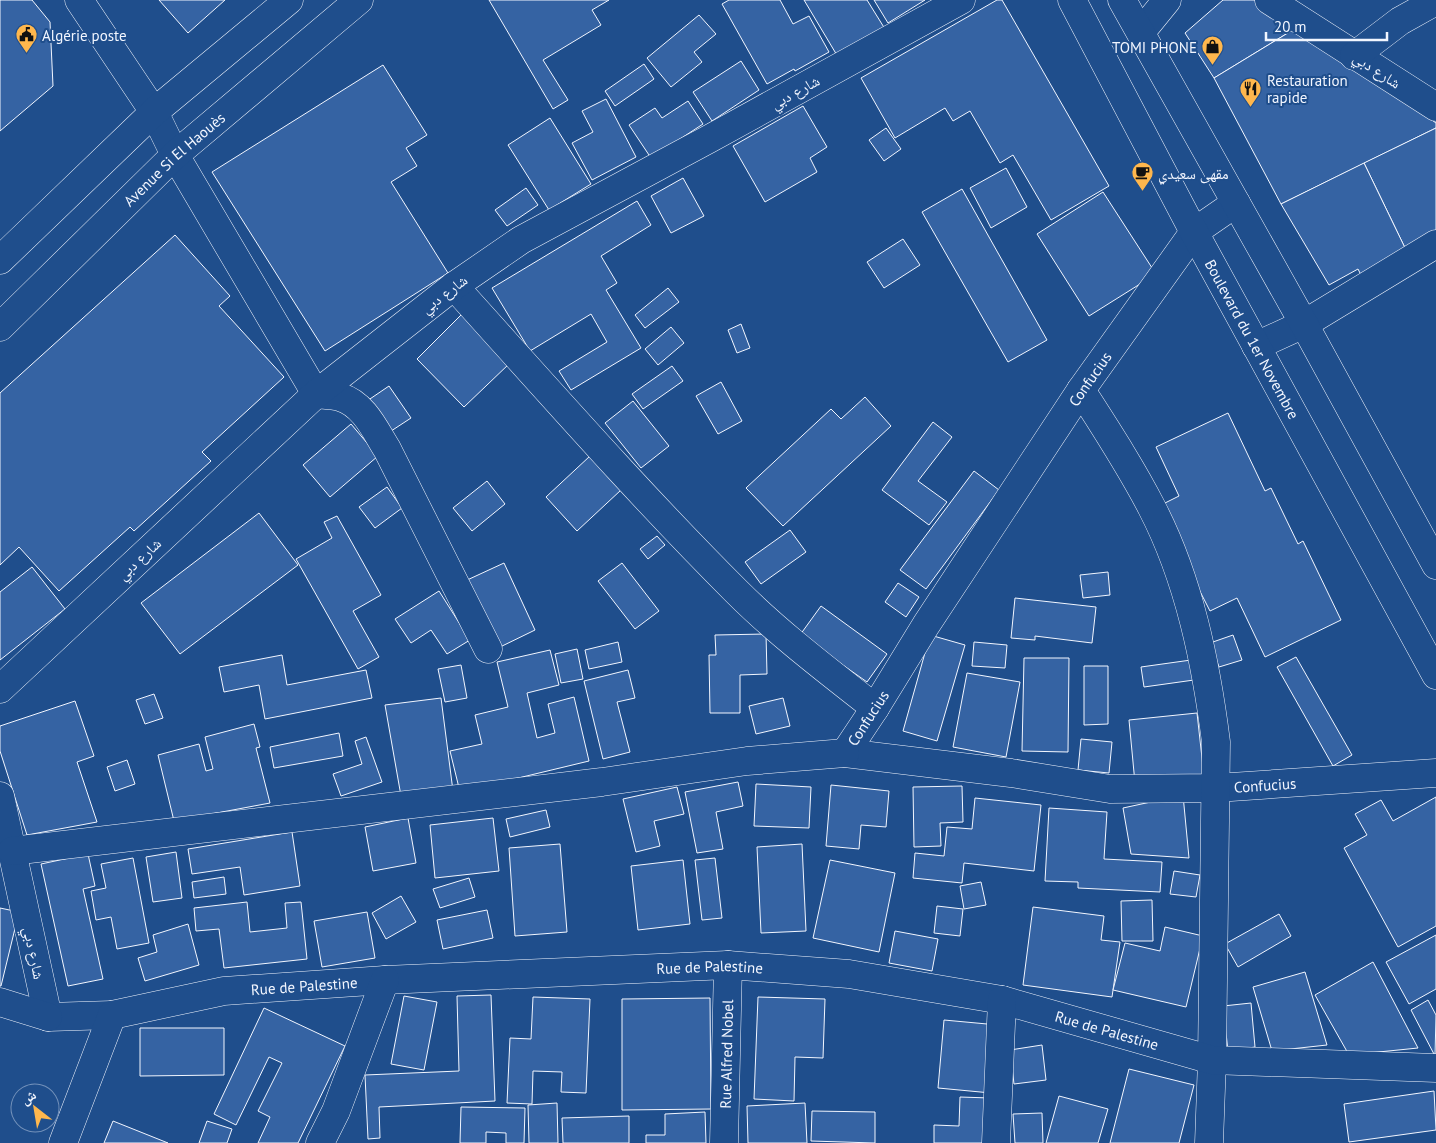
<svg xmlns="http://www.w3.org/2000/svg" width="1436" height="1143" viewBox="0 0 1436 1143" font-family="'PT Sans','Noto Naskh Arabic',sans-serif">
	<rect width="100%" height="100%" fill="#1f4e8c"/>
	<g fill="#3563a3" stroke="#f2f6ff">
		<path d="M0,0H32L50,22L53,86L0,131Z"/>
		<path d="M159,0H225L188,33Z"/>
		<path d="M489,0H609L592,10L601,25L543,60L568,100L553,109Z"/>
		<path d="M729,0H780L793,24L809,16L829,52L795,71L794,69L767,84L722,4Z"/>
		<path d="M804,0H867L885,29L838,57Z"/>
		<path d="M874,0H925L888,23Z"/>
		<path d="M997,0H1002L1109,186L1051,220L1013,155L1000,163L970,111L953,121L945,108L895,138L861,78Z"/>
		<path d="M1223,0H1262L1301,25L1214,78L1185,33Z"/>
		<path d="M699,15L716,34L694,52L702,62L671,87L647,58Z"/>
		<path d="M1301,25L1436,123V128L1281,204L1214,78Z"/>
		<path d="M741,61L759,90L712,121L693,92Z"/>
		<path d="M644,64L654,79L615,106L605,91Z"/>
		<path d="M383,65L427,135L406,148L417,166L391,182L448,273L325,351L212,172Z"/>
		<path d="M606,99L636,157L592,180L572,143L593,132L582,111Z"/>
		<path d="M688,101L703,124L651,158L629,125L655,108L662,118Z"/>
		<path d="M803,106L827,147L810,158L817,172L765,202L733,146Z"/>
		<path d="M550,118L591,184L549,210L508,145Z"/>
		<path d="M886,128L901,149L884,161L869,140Z"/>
		<path d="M1436,128V236L1407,252L1364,163Z"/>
		<path d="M1364,163L1407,252L1361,275L1358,269L1329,285L1281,204Z"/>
		<path d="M1006,168L1027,207L991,228L970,188Z"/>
		<path d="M683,178L704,216L671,233L651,196Z"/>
		<path d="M526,188L538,205L507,226L495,210Z"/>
		<path d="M962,189L1047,340L1008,362L922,212Z"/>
		<path d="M1103,192L1156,274L1089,316L1037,234Z"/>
		<path d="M637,201L651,225L601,256L617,283L606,290L641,348L571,390L559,371L607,342L591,314L530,351L492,288Z"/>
		<path d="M175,235L230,296L219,306L284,377L202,452L211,461L134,531L130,527L59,591L19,547L0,565V393Z"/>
		<path d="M903,239L920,265L884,288L867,262Z"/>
		<path d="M668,288L679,302L645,328L635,315Z"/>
		<path d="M462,314L510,363L464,407L417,359Z"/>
		<path d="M741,324L750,348L737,353L728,330Z"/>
		<path d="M671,327L684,343L658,365L645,349Z"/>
		<path d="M672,366L683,381L643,409L632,394Z"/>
		<path d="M721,382L742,421L718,434L696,396Z"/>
		<path d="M389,386L411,418L385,435L364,403Z"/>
		<path d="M865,397L891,426L783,526L746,488L831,409L841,419Z"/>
		<path d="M633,401L669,446L641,468L605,423Z"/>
		<path d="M1228,413L1265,491L1271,488L1298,544L1303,541L1341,620L1265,657L1237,598L1210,611L1157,507L1179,496L1156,447Z"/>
		<path d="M933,422L952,437L918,481L947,502L929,525L882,490Z"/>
		<path d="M351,424L378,456L330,497L303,465Z"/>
		<path d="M590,456L621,490L577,531L546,497Z"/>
		<path d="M974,471L999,490L926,589L900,570Z"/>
		<path d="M487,481L505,504L472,531L453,508Z"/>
		<path d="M387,487L402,508L375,528L359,507Z"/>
		<path d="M259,513L298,565L180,654L141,603Z"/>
		<path d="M337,516L381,595L353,611L379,657L358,669L296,559L332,538L324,522Z"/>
		<path d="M790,530L806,552L761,584L745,562Z"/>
		<path d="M657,536L665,545L648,559L640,549Z"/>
		<path d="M504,563L535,630L496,649L465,581Z"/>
		<path d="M622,563L659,611L635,629L598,581Z"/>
		<path d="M32,567L65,609L0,660V592Z"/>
		<path d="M1108,572L1110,595L1083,598L1080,575Z"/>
		<path d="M898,583L919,597L906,617L885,602Z"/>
		<path d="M439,591L470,640L447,654L431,630L411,643L395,619Z"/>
		<path d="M1015,598L1096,607L1092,643L1035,636V640L1011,638Z"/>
		<path d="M821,606L887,654L867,682L800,635Z"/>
		<path d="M766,634L767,674L740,675V713H710L709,655H716L715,635Z"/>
		<path d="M930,635L965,645L937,741L903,731Z"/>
		<path d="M1233,635L1242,660L1219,667L1210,643Z"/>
		<path d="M618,642L622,662L589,669L585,650Z"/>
		<path d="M974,642L1007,645L1005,668L972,666Z"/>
		<path d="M577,649L583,679L561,683L555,654Z"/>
		<path d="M550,650L559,685L527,693L537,738L555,733L548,704L574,697L589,761L460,792L450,751L482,744L475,715L508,707L497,662Z"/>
		<path d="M282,655L287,685L366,670L372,698L265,719L259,685L224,692L219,667Z"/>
		<path d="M1296,657L1352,755L1333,766L1277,667Z"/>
		<path d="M1024,658H1069L1068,752L1022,751Z"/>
		<path d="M1191,660L1194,680L1144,687L1141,667Z"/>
		<path d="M461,665L467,698L445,702L438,669Z"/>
		<path d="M1084,666H1108V724L1084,725Z"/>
		<path d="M628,670L635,698L617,702L630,752L603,759L584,681Z"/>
		<path d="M967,673L1020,682L1006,757L953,747Z"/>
		<path d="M154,694L163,718L145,724L136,700Z"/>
		<path d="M441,698L453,791L401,796L385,705Z"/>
		<path d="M783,698L790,726L756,734L749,706Z"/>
		<path d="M75,701L94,756L77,762L97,822L27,835L0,751V726Z"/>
		<path d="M1197,713L1204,776L1135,783L1129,720Z"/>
		<path d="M254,724L260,747L256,748L270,803L174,821L158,755L199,744L206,771L213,769L205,737Z"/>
		<path d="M339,733L343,756L274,768L270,747Z"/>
		<path d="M366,737L382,782L341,796L333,774L362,764L355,741Z"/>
		<path d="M1081,739L1112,742L1109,773L1078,770Z"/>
		<path d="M127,760L135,784L115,791L107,767Z"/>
		<path d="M738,782L743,806L716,812L723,849L697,853L685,792Z"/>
		<path d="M756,784L811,787L809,828L754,826Z"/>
		<path d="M831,785L889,791L886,827L861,825L859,849L826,846Z"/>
		<path d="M962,786L963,822L940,823L941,846L914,847L913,787Z"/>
		<path d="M677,787L684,814L654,821L660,846L636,852L623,799Z"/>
		<path d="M1183,795L1189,858L1131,854L1123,808Z"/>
		<path d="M1436,797V926L1398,947L1344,848L1367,835L1355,814L1381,800L1393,821Z"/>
		<path d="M975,798L1041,805L1034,871L964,863L962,883L913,878L915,853L944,856L947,827L972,829Z"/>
		<path d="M1049,808L1107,812L1104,859L1162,862L1160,892L1078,888V882L1045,881Z"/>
		<path d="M546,810L550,827L510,837L506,819Z"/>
		<path d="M408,818L416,863L373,871L365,827Z"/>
		<path d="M493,818L499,871L435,878L430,825Z"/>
		<path d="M292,832L300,886L244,895L240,867L192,874L188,849Z"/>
		<path d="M560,844L567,932L515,936L509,848Z"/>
		<path d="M802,844L806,931L761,933L757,847Z"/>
		<path d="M176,852L182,898L153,902L146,857Z"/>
		<path d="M88,854L95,886L83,889L103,979L68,986L41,864Z"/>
		<path d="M133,858L149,943L117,949L111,917L96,920L91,891L106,888L101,864Z"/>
		<path d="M715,858L722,918L702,920L695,860Z"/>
		<path d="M683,860L690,924L638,930L631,866Z"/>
		<path d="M830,860L895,873L879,952L813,938Z"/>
		<path d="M1174,871L1200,875L1196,897L1170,894Z"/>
		<path d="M224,877L226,894L194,898L192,882Z"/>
		<path d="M469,878L475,897L440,908L433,889Z"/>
		<path d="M981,882L986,905L964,909L960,886Z"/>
		<path d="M401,896L416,922L386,939L372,913Z"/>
		<path d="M1152,900L1153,941H1122L1121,901Z"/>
		<path d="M247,902L250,932L287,928L285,903L301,902L307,959L224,968L219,929L196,931L194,908Z"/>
		<path d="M937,906L963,909L960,936L934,933Z"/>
		<path d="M1033,907L1104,916L1101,940L1120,942L1112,997L1023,985Z"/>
		<path d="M0,908L19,912L1,986H0Z"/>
		<path d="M487,910L493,938L443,949L437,920Z"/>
		<path d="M367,912L375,958L322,967L314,921Z"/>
		<path d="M1279,914L1291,936L1238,967L1225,944Z"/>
		<path d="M188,924L199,965L145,981L138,958L157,952L153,935Z"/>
		<path d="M1165,927L1203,936L1186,1007L1113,990L1125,943L1160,951Z"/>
		<path d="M895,931L938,939L932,971L889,963Z"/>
		<path d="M1436,935V989L1409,1004L1386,962Z"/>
		<path d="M1373,962L1418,1048L1349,1055L1315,995Z"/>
		<path d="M1305,972L1327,1045L1272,1051L1253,987Z"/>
		<path d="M491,995L495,1101L379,1107L380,1138L368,1139L365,1075L459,1071L457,996Z"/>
		<path d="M404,996L437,1002L424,1070L391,1064Z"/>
		<path d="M533,997L590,999L586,1093L561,1092L562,1072L533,1071L532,1104L507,1103L510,1038L531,1039Z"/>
		<path d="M758,997L825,999L823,1058L795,1057L794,1101L754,1099Z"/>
		<path d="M710,998L711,1109L622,1110V999Z"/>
		<path d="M1428,1000L1436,1015L1435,1056L1411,1010Z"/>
		<path d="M1251,1003L1255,1047L1228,1051L1223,1006Z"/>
		<path d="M264,1008L345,1046L298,1143H258L270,1117L258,1111L282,1063L269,1057L236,1125L214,1114Z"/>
		<path d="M944,1020L998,1025L991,1093L938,1088Z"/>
		<path d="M140,1028H224V1075L140,1076Z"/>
		<path d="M1042,1045L1046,1080L1014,1084L1010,1050Z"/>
		<path d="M1129,1069L1194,1085L1179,1143H1110Z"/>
		<path d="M1434,1091L1436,1130L1349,1142L1344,1104Z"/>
		<path d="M1059,1096L1108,1109L1098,1143H1046Z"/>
		<path d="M960,1097L990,1098L988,1143H934V1125L959,1126Z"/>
		<path d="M557,1103L558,1143H529L528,1105Z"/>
		<path d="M805,1103L807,1143H748L747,1106Z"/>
		<path d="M461,1107L525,1108L524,1143H506V1133L486,1132V1143H460Z"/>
		<path d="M812,1111L875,1112V1143L811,1141Z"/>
		<path d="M705,1112L706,1143H646V1135H665V1114Z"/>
		<path d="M1042,1113L1043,1143H1015L1013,1114Z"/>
		<path d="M629,1116V1143H563L562,1118Z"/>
		<path d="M113,1121L168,1143H104Z"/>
		<path d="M207,1121L232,1129L227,1143H199Z"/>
	</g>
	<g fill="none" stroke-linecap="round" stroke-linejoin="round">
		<defs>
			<g id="minor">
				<path d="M79,0L154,112L175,155L316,394C324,395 332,395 340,397C364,404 375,430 387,449L488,649"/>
				<path d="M1269,0L1436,107"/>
				<path d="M1141,32L1167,0"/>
				<path d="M1354,56L1400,21L1436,1"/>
				<path id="s1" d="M1236,203L1194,232L1081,390L926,625L875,708L845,753L1011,773L1110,789L1216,788L1436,773"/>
				<path d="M0,260L154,112L289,0"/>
				<path d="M454,286C547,389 638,493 736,591C779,634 828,671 875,708"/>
				<path id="s2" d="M0,327L175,155L359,0"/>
				<path d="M1256,346L1304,324L1436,244"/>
				<path d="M1081,390C1106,429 1131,467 1152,508C1189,579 1206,663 1216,742L1212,1060L1209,1143"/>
				<path d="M0,689L316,394L454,286L521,240L709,139L961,0"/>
				<path d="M0,796L48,1017L112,1015"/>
				<path d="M12,851L602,782L747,761L845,753"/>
				<path d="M0,1002L48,1017"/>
				<path id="s3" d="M63,1143L112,1015L224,991L385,980L728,965L849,974L1002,1000L1212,1060L1436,1068"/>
				<path d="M320,1143L336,1111L385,980"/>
				<path id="s4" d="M724,1143L728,965"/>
				<path d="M996,1143L1002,1000"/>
			</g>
			<g id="secondary">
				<path id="s5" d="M1072,0L1194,232L1436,675"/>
				<path d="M1122,0L1304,324L1436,565"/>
			</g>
		</defs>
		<use href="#minor" stroke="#f2f6ff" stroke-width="29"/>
		<use href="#secondary" stroke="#f2f6ff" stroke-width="29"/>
		<use href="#minor" stroke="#1f4e8c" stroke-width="28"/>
		<use href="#secondary" stroke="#1f4e8c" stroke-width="28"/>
	</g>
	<defs>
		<symbol id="civic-pin" viewBox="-11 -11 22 30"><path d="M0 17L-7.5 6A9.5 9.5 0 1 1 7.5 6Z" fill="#ffb74d" stroke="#1f4e8c"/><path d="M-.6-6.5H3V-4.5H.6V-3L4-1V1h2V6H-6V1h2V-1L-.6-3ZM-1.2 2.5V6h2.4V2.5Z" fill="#111"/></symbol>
		<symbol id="shop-pin" viewBox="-11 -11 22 30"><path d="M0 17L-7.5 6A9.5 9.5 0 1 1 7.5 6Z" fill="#ffb74d" stroke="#1f4e8c"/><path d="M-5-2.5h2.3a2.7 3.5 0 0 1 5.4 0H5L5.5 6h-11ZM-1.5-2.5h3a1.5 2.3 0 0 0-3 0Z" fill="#111"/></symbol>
		<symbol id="restaurant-pin" viewBox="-11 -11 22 30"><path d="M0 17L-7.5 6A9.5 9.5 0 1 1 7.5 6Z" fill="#ffb74d" stroke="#1f4e8c"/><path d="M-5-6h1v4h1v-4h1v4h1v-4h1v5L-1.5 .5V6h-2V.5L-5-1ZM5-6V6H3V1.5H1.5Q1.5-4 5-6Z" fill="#111"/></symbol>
		<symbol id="cafe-pin" viewBox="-11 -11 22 30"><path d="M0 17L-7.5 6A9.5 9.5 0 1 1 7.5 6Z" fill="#ffb74d" stroke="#1f4e8c"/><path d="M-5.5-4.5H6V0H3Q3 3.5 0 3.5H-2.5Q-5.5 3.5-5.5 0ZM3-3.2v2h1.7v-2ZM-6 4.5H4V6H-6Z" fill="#111"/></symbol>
	</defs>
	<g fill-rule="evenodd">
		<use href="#civic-pin" x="14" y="22" width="25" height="34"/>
		<use href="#shop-pin" x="1200" y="34" width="25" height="34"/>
		<use href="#restaurant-pin" x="1238" y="76" width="25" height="34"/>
		<use href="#cafe-pin" x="1130" y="160" width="25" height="34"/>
	</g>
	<g text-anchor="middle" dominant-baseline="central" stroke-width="4" stroke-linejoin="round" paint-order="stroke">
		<g font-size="15" fill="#f2f6ff" stroke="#1f4e8c" text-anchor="start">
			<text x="42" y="35">Algérie poste</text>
			<text x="1197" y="47" text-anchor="end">TOMI PHONE</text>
			<text x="1267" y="80">Restauration<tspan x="1267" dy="17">rapide</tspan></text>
			<text x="1158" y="173">مقهى سعيدي</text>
		</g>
		<g font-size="15" fill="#f2f6ff" stroke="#1f4e8c">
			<text transform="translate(1377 70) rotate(33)">شارع دبي</text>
			<text transform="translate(795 92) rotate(-29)">شارع دبي</text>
			<text stroke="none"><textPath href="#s2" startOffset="242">Avenue Si El Haouès</textPath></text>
			<text transform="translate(444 294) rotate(-37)">شارع دبي</text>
			<text stroke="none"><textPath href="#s5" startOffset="384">Boulevard du 1er Novembre</textPath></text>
			<text transform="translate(1090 379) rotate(-55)">Confucius</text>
			<text transform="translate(139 559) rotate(-43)">شارع دبي</text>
			<text transform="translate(868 718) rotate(-57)">Confucius</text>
			<text stroke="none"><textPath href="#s1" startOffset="1101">Confucius</textPath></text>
			<text transform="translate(34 953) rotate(78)">شارع دبي</text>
			<text stroke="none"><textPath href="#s3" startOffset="738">Rue de Palestine</textPath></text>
			<text stroke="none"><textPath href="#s3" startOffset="332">Rue de Palestine</textPath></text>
			<text stroke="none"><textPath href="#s3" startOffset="1142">Rue de Palestine</textPath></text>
			<text stroke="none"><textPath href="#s4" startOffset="89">Rue Alfred Nobel</textPath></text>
		</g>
	</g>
	<g transform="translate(35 1108) rotate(329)"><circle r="24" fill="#1f4e8c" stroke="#7391ba"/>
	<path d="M0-4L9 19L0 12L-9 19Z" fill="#ffb74d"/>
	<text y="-8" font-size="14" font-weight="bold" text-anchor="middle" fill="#f2f6ff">ش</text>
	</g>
	<path d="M1266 32v8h121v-8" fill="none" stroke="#f2f6ff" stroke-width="2.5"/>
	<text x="1274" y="32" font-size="15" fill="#f2f6ff" stroke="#1f4e8c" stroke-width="4" paint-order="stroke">20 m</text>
</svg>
